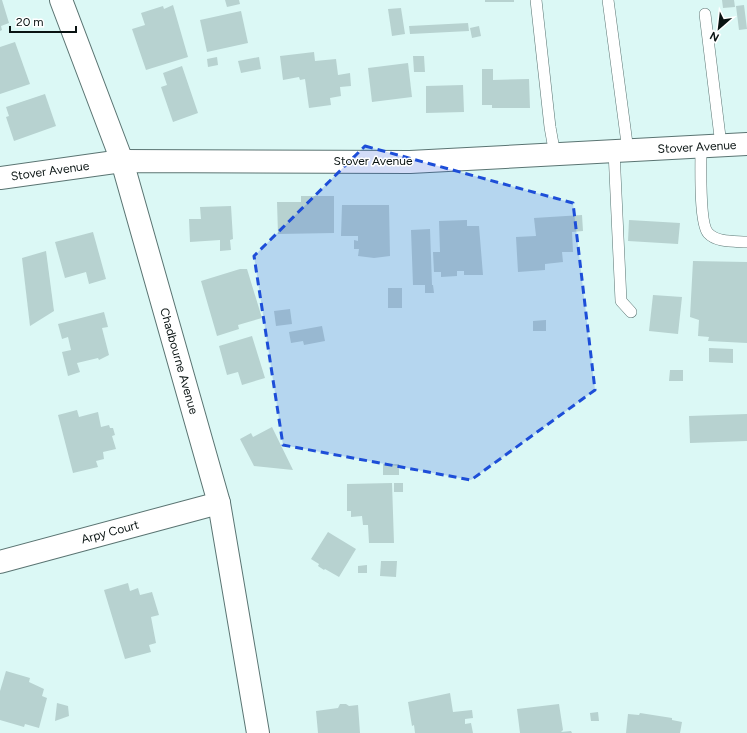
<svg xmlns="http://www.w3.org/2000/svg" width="747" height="733" viewBox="0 0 747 733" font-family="Figtree,sans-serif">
	<rect width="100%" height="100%" fill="#dbf8f5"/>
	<g fill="#b7d2d0">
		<path d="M0,0H2L9,23L1,26L2,30L0,31Z"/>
		<path d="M225,0H239L240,4L227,7Z"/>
		<rect x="485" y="0" width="29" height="2"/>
		<path d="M722,0H734L735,7L723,8Z"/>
		<path d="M173,5L188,57L146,70L132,29L145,25L141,13L163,6L164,9Z"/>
		<path d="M744,5L747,29L739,30L736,6Z"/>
		<path d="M401,8L405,34L392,36L388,9Z"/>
		<path d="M241,11L248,43L207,52L200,20Z"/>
		<path d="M468,23L469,31L410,34L409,26Z"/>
		<path d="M479,26L481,36L472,38L470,28Z"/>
		<path d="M15,42L30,84L0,94V47Z"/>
		<path d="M314,52L315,61L336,59L338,75L350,73L351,86L340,87L341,96L330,98L331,105L309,108L305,79L300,80L299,77L283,80L280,56Z"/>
		<path d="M413,56H424L425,72H414Z"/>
		<path d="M217,57L218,65L208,67L207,59Z"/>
		<path d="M259,57L261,69L241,73L238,61Z"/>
		<path d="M408,63L412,97L372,102L368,68Z"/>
		<path d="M182,66L198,113L173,122L161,87L167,85L163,73Z"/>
		<path d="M482,69H493V80L529,79L530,108H492V105H482Z"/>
		<path d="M463,85L464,112L426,113V86Z"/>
		<path d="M45,94L56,126L14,141L6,117L9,116L6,107Z"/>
		<path d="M301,196H334V233L278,234L277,202H301Z"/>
		<path d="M342,205H389L390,256L374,258L358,256L359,249H354V240L358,241V236H341Z"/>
		<path d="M231,206L233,239L230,240L231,250L220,251V240L190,242L189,219H201L200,207Z"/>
		<path d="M582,215L583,231L572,232L573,252H562L563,262L545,264V270L518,272L516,237L536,236L534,218Z"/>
		<path d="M467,220V226H479L483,275H464V271H457V276L441,277V272H434L433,252H440L439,221Z"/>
		<path d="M629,220L680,223L678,244L628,241Z"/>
		<path d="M430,229L432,285H433L434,293H425V285H413L411,230Z"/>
		<path d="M93,232L106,279L89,284L86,272L65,278L55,242Z"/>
		<path d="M46,251L54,311L30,326L22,258Z"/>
		<path d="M693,261L747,262V343L708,341L709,337L698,336L699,320L690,317Z"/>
		<path d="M240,269H247L262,318L238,325L239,329L217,336L201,281Z"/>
		<rect x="388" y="288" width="14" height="20"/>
		<path d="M653,295L682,297L678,334L649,331Z"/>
		<path d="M290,309L292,324L276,326L274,311Z"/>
		<path d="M104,312L108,327L102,328L109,355L99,360L98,358L77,363L80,372L68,376L62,352L71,350L68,337L62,339L58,324Z"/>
		<path d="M546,320V331H533V321Z"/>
		<path d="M322,326L325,341L304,345L303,341L291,343L289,332Z"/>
		<path d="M252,336L265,378L242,385L238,372L227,375L219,346Z"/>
		<path d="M709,348L733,349V363L709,362Z"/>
		<path d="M670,370H683V381H669Z"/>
		<path d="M77,410L79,417L98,412L101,427L109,425L110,428H113L115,435L112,436L116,449L103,452L104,459L96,461L98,467L73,473L58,415Z"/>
		<path d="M747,414V441L690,443L689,416Z"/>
		<path d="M272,427L293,470L254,466L240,439L251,433L253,437Z"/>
		<rect x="383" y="464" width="16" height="11"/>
		<path d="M392,483L394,543H369L368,525H363L362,516L351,517V511H347V484Z"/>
		<rect x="394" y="483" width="9" height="9"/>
		<path d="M328,532L356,549L339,577L325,569L324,570L318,566L319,564L311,559Z"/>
		<path d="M381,561H397L396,577L380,576Z"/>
		<path d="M367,565V573H358V566Z"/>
		<path d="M128,583L130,591L138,588L140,595L152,592L159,615L151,617L156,643L149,645L151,652L125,659L104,590Z"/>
		<path d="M6,671L30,678L29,682L44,689L42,696L47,698L39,728L25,724L24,727L0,720V691Z"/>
		<path d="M450,693L453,712L472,710L473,718L465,719V724L471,723L473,733H415L414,725L412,726L408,702Z"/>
		<path d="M57,703L68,706L69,716L55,721Z"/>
		<path d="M340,704H346L349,706L358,705L360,733H318L316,711L338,708Z"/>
		<path d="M559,704L563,730L561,732L571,731L572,733H520L517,709Z"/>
		<path d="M598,712L599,721H591L590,713Z"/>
		<path d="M640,713L672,718V720L682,722L680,733H626L628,714L639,715Z"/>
	</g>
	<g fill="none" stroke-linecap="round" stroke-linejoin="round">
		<defs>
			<g id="lane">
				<path d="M536,0L550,127L555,155"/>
				<path d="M608,0L628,151"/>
				<path d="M705,14L721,145"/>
				<path d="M701,147C701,163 699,223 708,233C717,243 735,241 747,242"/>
				<path d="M614,151L621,301L631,312"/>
			</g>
			<g id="street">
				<path d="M61,0L122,161L219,503L258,733"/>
				<path d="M0,178L122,161L410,162L747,144"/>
				<path d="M0,562L219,503"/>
			</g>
		</defs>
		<use href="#lane" stroke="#5a7472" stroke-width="12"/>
		<use href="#street" stroke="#5a7472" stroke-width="24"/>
		<use href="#lane" stroke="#fff" stroke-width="11"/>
		<use href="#street" stroke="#fff" stroke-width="22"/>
	</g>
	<path fill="#1d4ed8" fill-opacity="0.2" stroke="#1d4ed8" stroke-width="3" stroke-dasharray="8 5" stroke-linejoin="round" d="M365,146L573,203L595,390L471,480L283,445L254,256Z"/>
	<g text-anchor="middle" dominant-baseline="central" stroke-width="3" stroke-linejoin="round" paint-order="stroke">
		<g font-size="12" fill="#091312" stroke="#fff">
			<text transform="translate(697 147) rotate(-3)">Stover Avenue</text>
			<text x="373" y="161">Stover Avenue</text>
			<text transform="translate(50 171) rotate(-8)">Stover Avenue</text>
			<text transform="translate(179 361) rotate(74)">Chadbourne Avenue</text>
			<text transform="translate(110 532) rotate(-15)">Arpy Court</text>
		</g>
	</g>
	<g transform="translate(719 28) rotate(208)" stroke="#ffffff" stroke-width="3" paint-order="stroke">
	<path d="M0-3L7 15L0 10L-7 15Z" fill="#091312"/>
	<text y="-6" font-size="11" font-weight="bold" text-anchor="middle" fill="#091312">N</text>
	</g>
	<path d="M10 26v6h66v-6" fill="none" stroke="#091312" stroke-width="2"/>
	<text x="16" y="26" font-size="12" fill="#091312" stroke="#ffffff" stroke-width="3" paint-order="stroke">20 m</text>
</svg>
